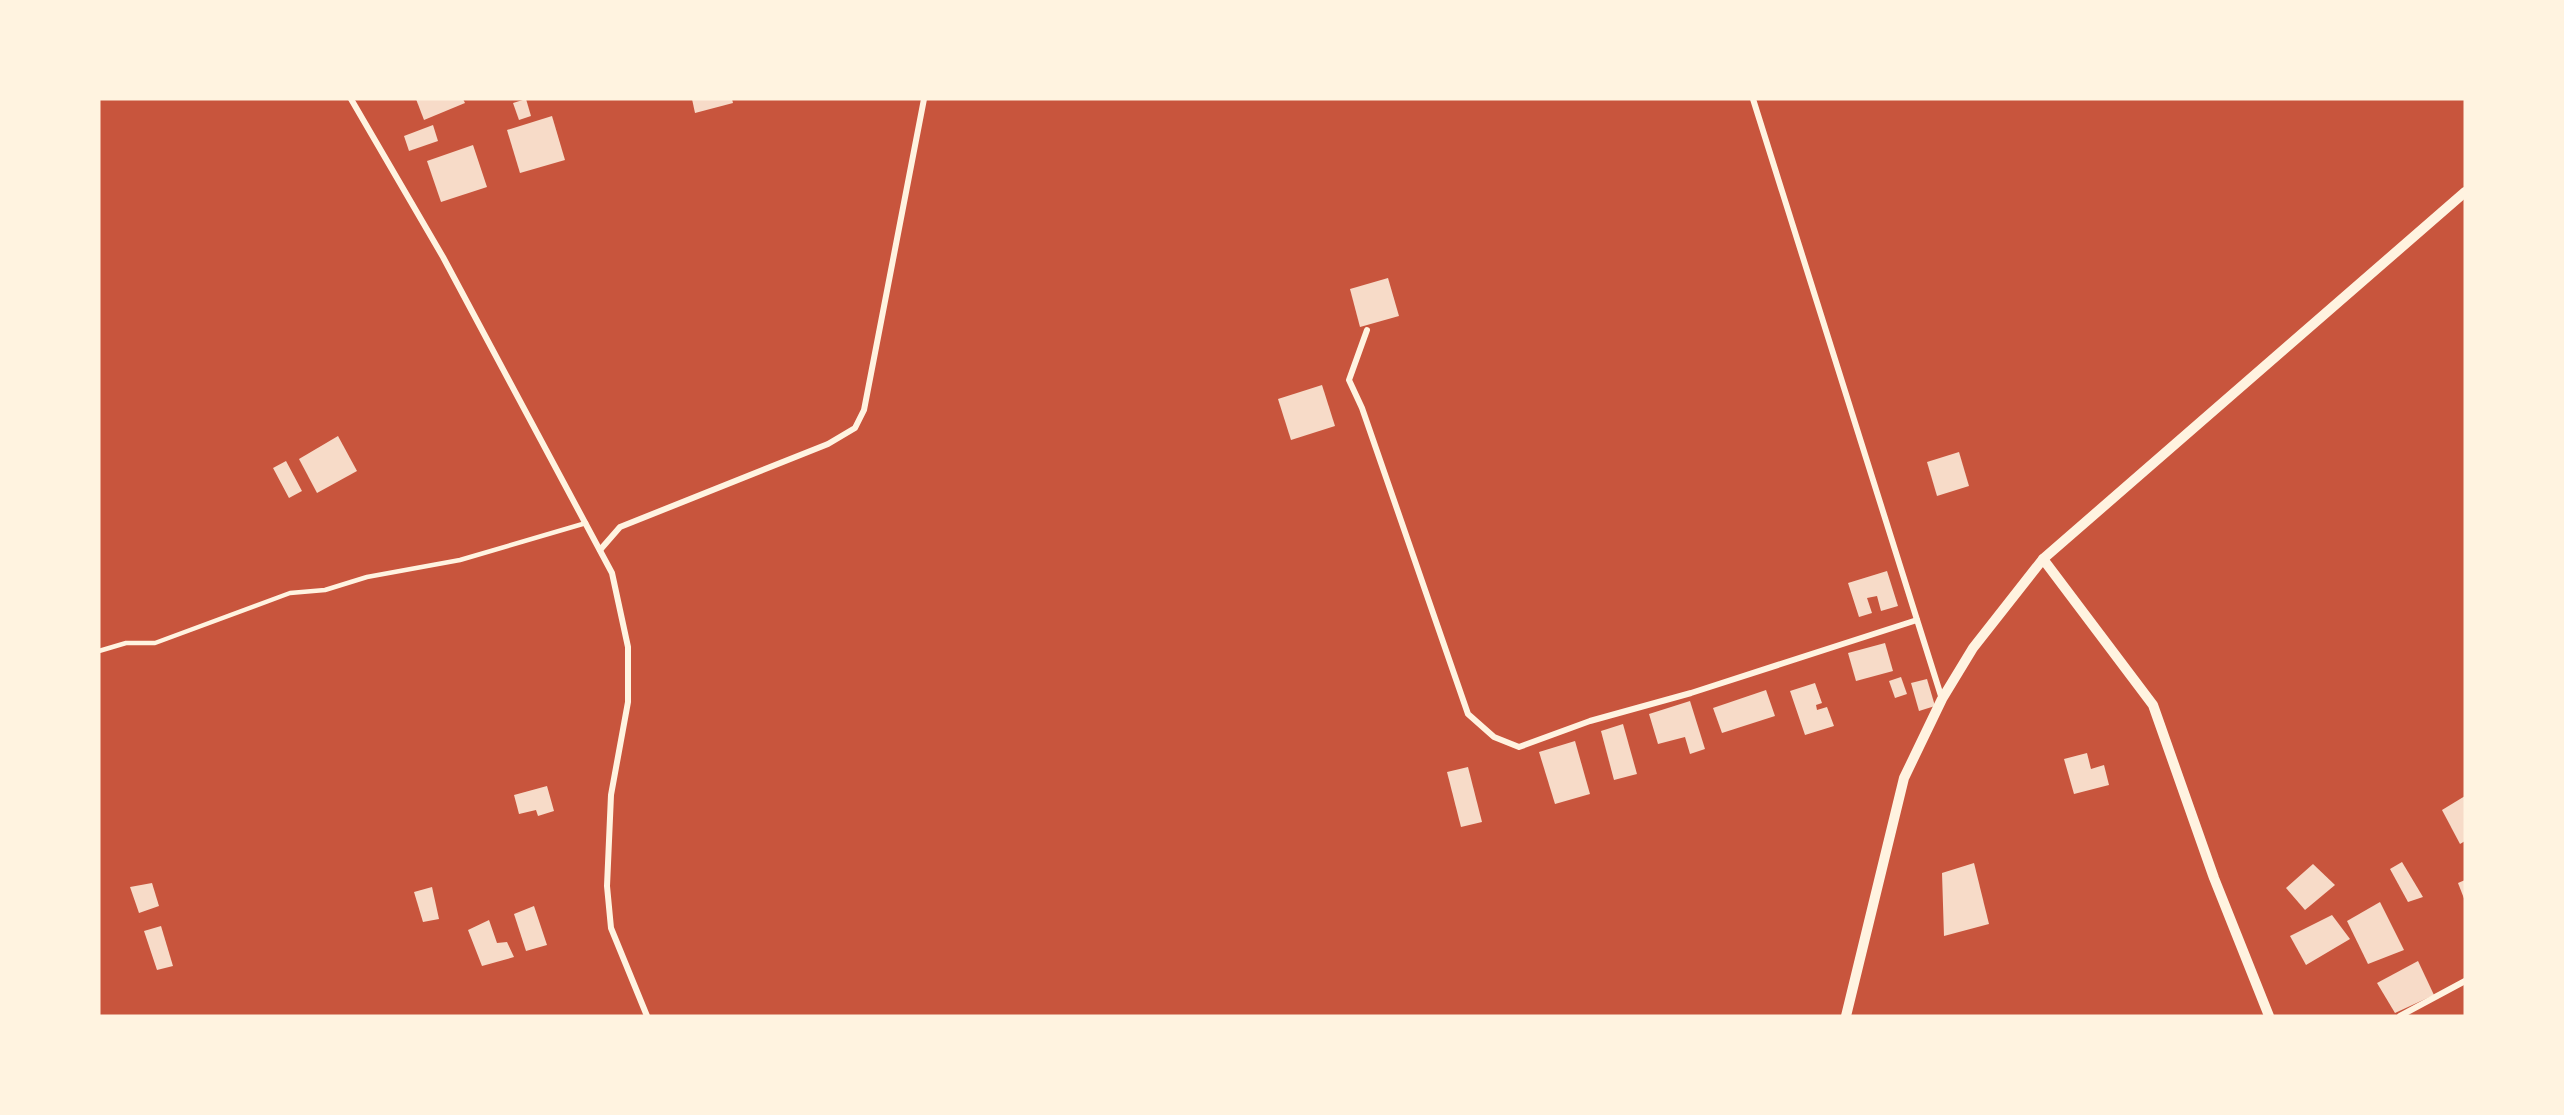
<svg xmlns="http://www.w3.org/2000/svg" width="2564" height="1115" viewBox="0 0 2564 1115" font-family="'Archivo Narrow',sans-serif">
	<rect width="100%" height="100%" fill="#c8553d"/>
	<g fill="#f7dbc8">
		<path d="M416,99H463L465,103L424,120Z"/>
		<path d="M526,99L531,116L519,120L513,103Z"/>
		<path d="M692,99H732L733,103L695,113Z"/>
		<path d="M552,116L565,160L520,173L507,130Z"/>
		<path d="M433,125L438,141L409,151L404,136Z"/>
		<path d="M473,145L487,187L441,202L427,161Z"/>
		<path d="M1388,278L1399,316L1360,327L1350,289Z"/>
		<path d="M1322,385L1335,426L1291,440L1278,399Z"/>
		<path d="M338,436L357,471L317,493L299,459Z"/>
		<path d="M1959,452L1969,486L1937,496L1927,462Z"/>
		<path d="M286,461L302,491L289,498L273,468Z"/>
		<path d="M1887,571L1898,606L1881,611L1877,596L1867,598L1872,613L1859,617L1848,583Z"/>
		<path d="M1885,643L1893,671L1856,681L1848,653Z"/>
		<path d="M1901,677L1907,694L1895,698L1889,681Z"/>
		<path d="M1927,679L1935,706L1919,711L1911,683Z"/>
		<path d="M1815,683L1822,703L1816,705L1817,710L1827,707L1834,726L1805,735L1790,691Z"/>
		<path d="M1766,690L1775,716L1722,733L1713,708Z"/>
		<path d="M1690,701L1705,749L1690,754L1685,737L1658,744L1649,714Z"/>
		<path d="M1623,724L1637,774L1614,780L1601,731Z"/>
		<path d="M1575,741L1590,794L1555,804L1539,752Z"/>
		<path d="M2087,753L2091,769L2104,765L2109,785L2074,794L2064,759Z"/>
		<path d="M1468,767L1482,822L1461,827L1447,772Z"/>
		<path d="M547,786L554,811L538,816L536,810L519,814L514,795Z"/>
		<path d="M2465,796V841L2460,844L2442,810Z"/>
		<path d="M2402,862L2423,897L2408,902L2390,869Z"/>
		<path d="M1974,863L1989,924L1944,936L1942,873Z"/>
		<path d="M2313,864L2335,885L2305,910L2286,888Z"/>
		<path d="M2465,880V901L2458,883Z"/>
		<path d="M152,883L159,906L139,913L130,887Z"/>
		<path d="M432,887L439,919L423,922L414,892Z"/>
		<path d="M2380,902L2404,950L2368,964L2347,921Z"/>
		<path d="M534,906L547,945L526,951L514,914Z"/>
		<path d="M2332,915L2350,939L2306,965L2290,936Z"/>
		<path d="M489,920L497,943L507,942L514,957L482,966L468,930Z"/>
		<path d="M161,926L173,966L157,970L144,931Z"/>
		<path d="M2418,961L2434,995L2395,1013L2377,983Z"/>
	</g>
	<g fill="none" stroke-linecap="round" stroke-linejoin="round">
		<path stroke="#fff3e0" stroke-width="4.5" d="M99,651L126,643H155L290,593L325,590L367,577L460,560L586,523"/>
		<g stroke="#fff3e0" stroke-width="6">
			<path d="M351,99L443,257L612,573L628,647V702L611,795L607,886L611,928L647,1016"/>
			<path d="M1753,99L1942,699"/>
			<path d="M1367,330L1349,380L1362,408L1468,714L1494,737L1519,747L1590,721L1691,693L1917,620"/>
			<path d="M600,550L620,527L828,444L855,428L864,410L924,99"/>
			<path d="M2400,1016L2465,981"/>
		</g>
		<g stroke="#fff3e0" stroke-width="10">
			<path d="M2043,559L2153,705L2214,878L2269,1016"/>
			<path d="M1846,1016L1904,778L1942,699L1973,648L2043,559L2465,192"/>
		</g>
	</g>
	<rect width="2564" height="1115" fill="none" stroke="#fff3e0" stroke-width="201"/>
</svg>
